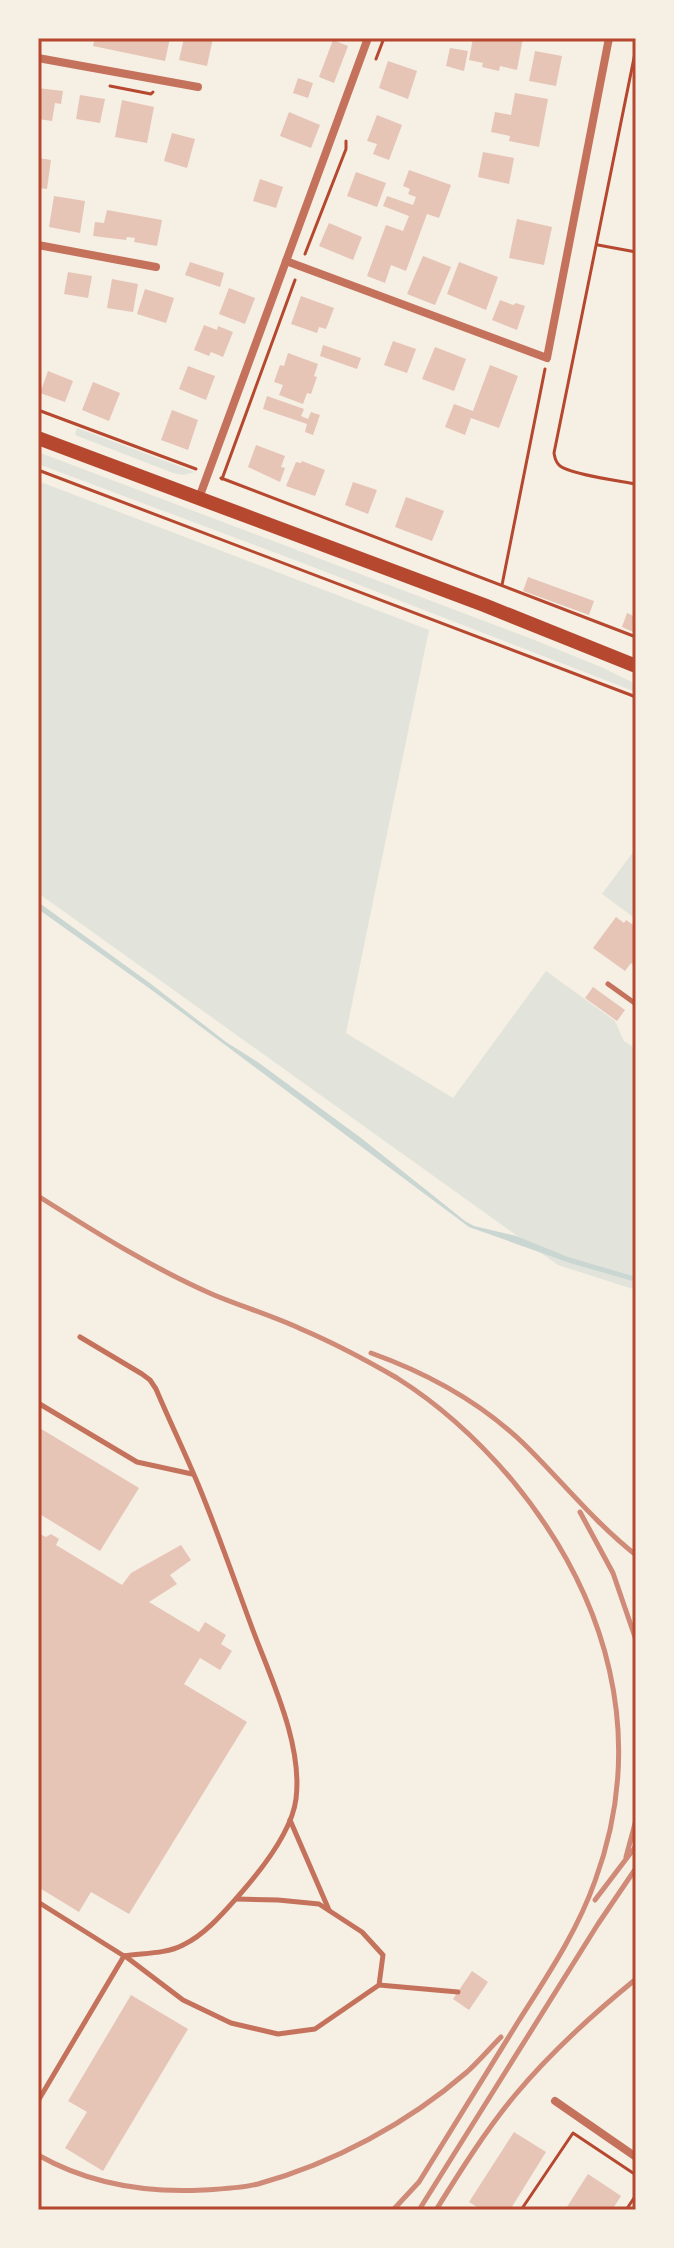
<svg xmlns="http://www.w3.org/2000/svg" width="674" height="2248" viewBox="0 0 674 2248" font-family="'PT Sans',sans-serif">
	<rect width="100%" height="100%" fill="#f6efe4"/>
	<g fill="#e2e4dc">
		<path d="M77,428L195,472L183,475L173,473L75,435Z"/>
		<path d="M38,452L532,639L601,667L636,684V692L300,562L38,464Z"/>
		<path d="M38,481L429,630L346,1033L453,1098L546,971L615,1021L624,1041L636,1049V1290L558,1265L38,893Z"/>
		<path d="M636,848V919L602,894Z"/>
	</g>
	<path fill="#c9d6d2" d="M38,902L151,984L226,1042L259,1063L361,1138L465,1221L474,1226L516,1236L568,1257L636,1277V1282L570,1263L469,1227L149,988L38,909Z"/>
	<g fill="#e6c5b7">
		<path d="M95,38H170L165,61L93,46Z"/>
		<path d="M184,38H213L207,66L179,60Z"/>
		<path d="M473,38H523L517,70L500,66L499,71L482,67L483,63L469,60Z"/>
		<path d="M333,40L348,46L334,83L319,77Z"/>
		<path d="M450,48L468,51L464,71L446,66Z"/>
		<path d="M535,51L562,56L556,86L529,81Z"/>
		<path d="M388,61L417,71L408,99L379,88Z"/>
		<path d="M298,78L313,83L308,98L293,93Z"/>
		<path d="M38,88L63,91L61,104L55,103L52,121L38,119Z"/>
		<path d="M515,93L548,99L539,147L509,141L510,136L491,132L495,112L511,115Z"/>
		<path d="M80,95L105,99L100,123L76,119Z"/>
		<path d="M122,100L154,107L147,143L115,137Z"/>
		<path d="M289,112L320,125L311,148L280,136Z"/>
		<path d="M377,115L402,125L389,160L373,154L377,144L367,141Z"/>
		<path d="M172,133L195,139L187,168L164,161Z"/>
		<path d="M483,152L514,158L509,184L478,177Z"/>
		<path d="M38,158L51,160L47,189L38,188Z"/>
		<path d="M409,170L451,185L439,218L427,214L406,271L391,265L385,283L367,276L386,225L403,231L409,216L383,206L387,196L413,205L416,197L408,194L410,189L403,186Z"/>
		<path d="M356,172L386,183L377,207L347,196Z"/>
		<path d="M260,179L283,187L276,208L253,201Z"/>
		<path d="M54,196L85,201L80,233L49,227Z"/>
		<path d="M107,210L162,220L157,246L134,242L135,238L127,237L126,240L93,236L95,222L104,223Z"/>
		<path d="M517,219L552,227L544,265L509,258Z"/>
		<path d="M329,223L362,237L353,260L319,246Z"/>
		<path d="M423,256L451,267L435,305L407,294Z"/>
		<path d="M190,262L224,273L220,287L185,275Z"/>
		<path d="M459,262L498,277L486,310L447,294Z"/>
		<path d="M68,272L92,276L88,298L64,294Z"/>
		<path d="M112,279L138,284L133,312L107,308Z"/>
		<path d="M229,288L255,298L245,324L219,314Z"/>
		<path d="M145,289L174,298L166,323L137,314Z"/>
		<path d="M301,296L334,308L326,329L319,327L317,333L291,324Z"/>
		<path d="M500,300L513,305L516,303L525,306L517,330L492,320Z"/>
		<path d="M204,325L217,330L218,326L233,332L223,357L211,352L209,356L194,350Z"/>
		<path d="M393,341L416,349L407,373L384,365Z"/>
		<path d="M323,345L361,358L357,369L320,356Z"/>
		<path d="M435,347L466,359L454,391L422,379Z"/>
		<path d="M288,353L318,364L314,376L317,377L311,394L307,393L303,404L279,395L283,385L274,382L280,365L284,366Z"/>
		<path d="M490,365L518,376L499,428L471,418L465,435L445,427L454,404L473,411Z"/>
		<path d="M188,366L215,376L206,400L179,389Z"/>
		<path d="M48,371L73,381L65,402L40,393Z"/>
		<path d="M93,382L120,393L109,421L82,410Z"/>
		<path d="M267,396L304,409L301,416L308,419L311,412L320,415L313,435L305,432L307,424L263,409Z"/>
		<path d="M172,410L198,420L188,450L161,440Z"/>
		<path d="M256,445L285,456L281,467L285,468L280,482L248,467Z"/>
		<path d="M302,461L325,470L315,496L286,486L296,462L301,463Z"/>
		<path d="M353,482L377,490L368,514L345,505Z"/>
		<path d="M406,497L444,511L432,541L395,527Z"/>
		<path d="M528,577L594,601L589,615L523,591Z"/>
		<path d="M627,613L636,617V633L622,627Z"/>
		<path d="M616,917L624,923L626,920L636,927V968L631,963L625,971L593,948Z"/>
		<path d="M593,987L625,1010L617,1021L585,998Z"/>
		<path d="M38,1427L139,1488L100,1551L38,1513Z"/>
		<path d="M38,1533L46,1537L51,1534L59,1539L56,1545L122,1585L131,1573L181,1545L191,1560L170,1575L177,1584L149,1602L199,1632L205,1622L226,1635L221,1644L232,1651L220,1670L200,1658L184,1684L247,1722L129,1914L91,1892L79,1912L38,1887Z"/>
		<path d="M472,1971L488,1982L469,2010L453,1999Z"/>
		<path d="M131,1995L188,2029L103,2171L65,2148L87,2112L68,2101Z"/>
		<path d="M514,2132L546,2152L510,2210H482L469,2202Z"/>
		<path d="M588,2174L621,2196L612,2210H565Z"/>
	</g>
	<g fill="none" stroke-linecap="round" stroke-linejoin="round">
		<g stroke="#b5482f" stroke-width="3">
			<path d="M636,48L554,453C555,458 555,461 559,465C567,474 621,481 636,484"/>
			<path d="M376,59L384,38"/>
			<path d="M110,86L151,94L153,92"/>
			<path d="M598,245L636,252"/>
			<path d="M305,254L346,149V141"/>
			<path d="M38,410L196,469"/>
			<path d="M38,470L636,697"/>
			<path d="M221,478L636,637"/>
			<path d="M222,479L295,280"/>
			<path d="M502,585L545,369"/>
			<path d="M521,2210L573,2133L636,2175"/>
			<path d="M626,2210L636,2195"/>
		</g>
		<g stroke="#c5725c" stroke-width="5">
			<path d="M608,984L636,1004"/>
			<path d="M80,1337L142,1374L150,1380L156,1389C170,1422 186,1455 200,1489C218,1533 234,1579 251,1625C270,1677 303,1743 296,1799C292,1830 262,1869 241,1893C225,1911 206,1934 183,1945C166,1954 143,1953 124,1956"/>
			<path d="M38,1403L137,1462L192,1474"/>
			<path d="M290,1820L329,1910"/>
			<path d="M38,1902L124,1956L38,2101"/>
			<path d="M125,1956L183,2000L231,2023L278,2034L315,2029L379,1985L383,1955L362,1932L319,1904L278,1900L236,1899"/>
			<path d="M379,1985L458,1992"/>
		</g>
		<g stroke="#c5725c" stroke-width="8">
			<path d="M38,58L198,87"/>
			<path d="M38,245L156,267"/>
			<path d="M286,261L547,358L609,38"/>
			<path d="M199,498L368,38"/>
			<path d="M555,2101L636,2157"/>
		</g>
		<path stroke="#b5482f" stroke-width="14" d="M38,438L484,605L636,666"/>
		<g stroke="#cf8b77" stroke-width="5">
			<path d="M38,1196C95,1232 152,1268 214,1295C243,1307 273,1316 301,1329C334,1343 366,1360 397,1378C440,1405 479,1441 512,1480C608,1596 648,1737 595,1881C577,1932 547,1976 518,2022C485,2076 452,2129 419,2182L393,2210"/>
			<path d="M371,1353C427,1373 480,1402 523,1443C561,1480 594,1522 636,1555"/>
			<path d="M580,1512L613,1573L636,1640"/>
			<path d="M626,1857L636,1820"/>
			<path d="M595,1900L636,1846"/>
			<path d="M38,2155C89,2184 145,2193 203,2190C221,2189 241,2188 258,2184C334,2163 408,2123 467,2072C479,2061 490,2048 501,2037"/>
			<path d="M419,2210L598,1924L636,1868"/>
			<path d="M436,2210C461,2170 486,2130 516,2094C552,2051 593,2014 636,1979"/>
		</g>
	</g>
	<rect width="674" height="2248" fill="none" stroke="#f6efe4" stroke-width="80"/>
	<rect x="40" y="40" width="594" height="2168" fill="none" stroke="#b5482f" stroke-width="3"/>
</svg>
